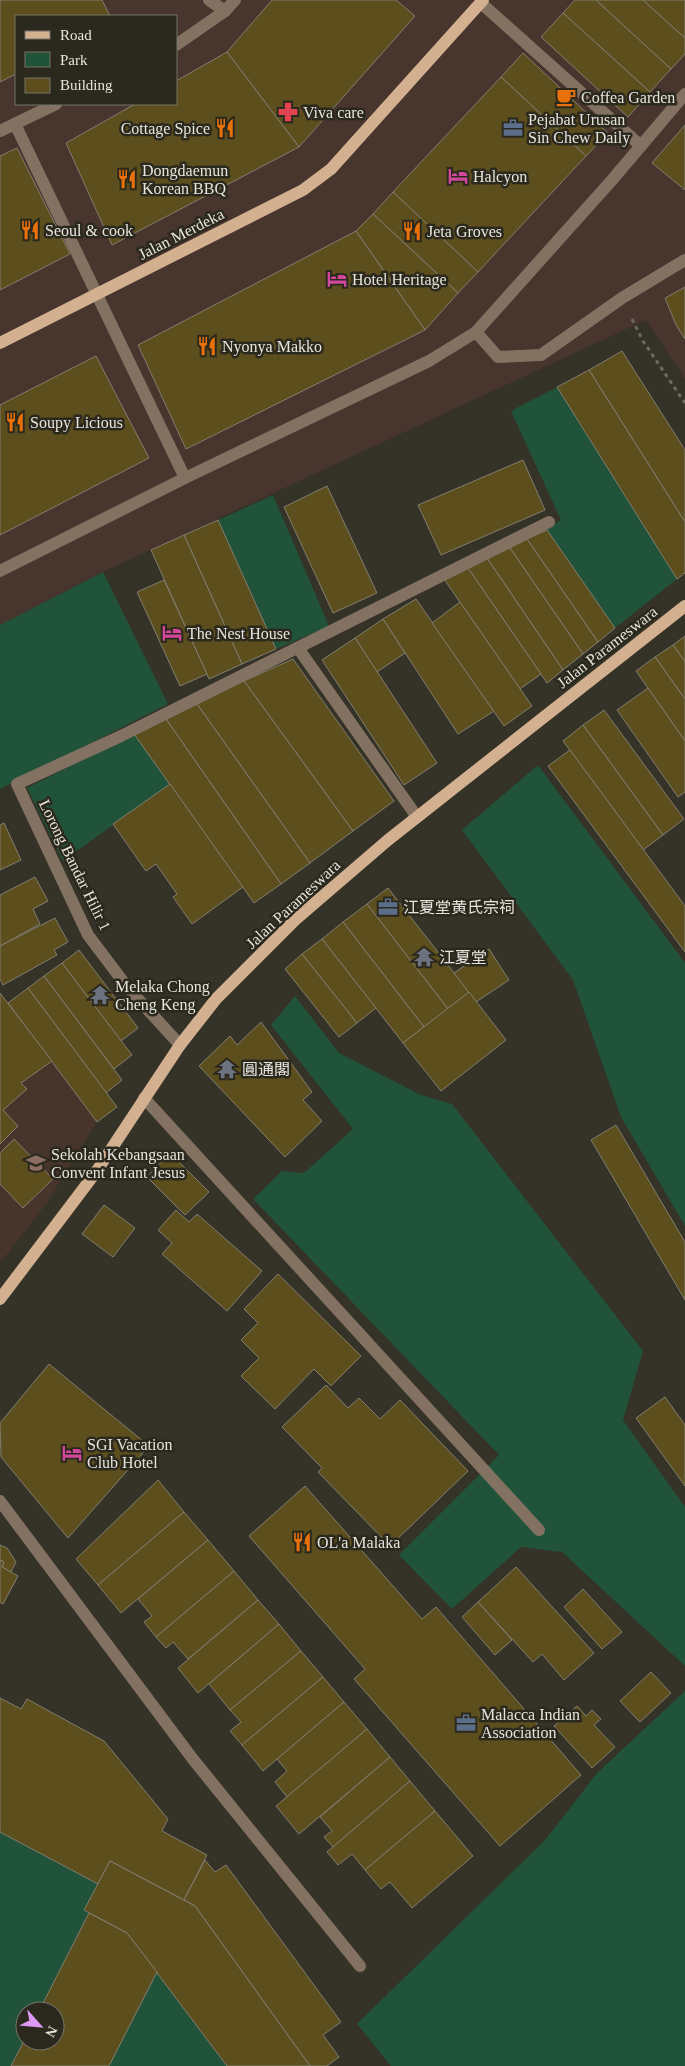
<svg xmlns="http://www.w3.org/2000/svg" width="685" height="2066" viewBox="0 0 685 2066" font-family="'Times New Roman','Noto Sans SC',serif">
	<rect width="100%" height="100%" fill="#353227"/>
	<path fill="#48352e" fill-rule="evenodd" d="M0,0H685V379L646,320L103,572L0,625ZM16,16H176V104H16Z"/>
	<path fill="#47352c" d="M0,993L97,1122L46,1204L0,1263Z"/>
	<g fill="#21533b">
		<path d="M557,387L677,579L615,628L547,530L561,520L511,411Z"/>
		<path d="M273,495L329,626L276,649L218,520Z"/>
		<path d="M103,572L168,704L0,789V625Z"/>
		<path d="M134,734L170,784L63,861L27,788Z"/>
		<path d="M538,765L685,963V1226L621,1117L573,980L462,830Z"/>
		<path d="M295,996L339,1053L421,1095L452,1104L643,1351L623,1420L685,1507V1666L562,1552L521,1547L452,1609L399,1555L499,1455L253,1199L282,1171L304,1173L353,1129L271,1025Z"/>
		<path d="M685,1691V2066H391L357,2024L546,1839L597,1773Z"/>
		<path d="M0,1832L98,1884L84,1910L89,1913L39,2011H25V2039L11,2066H0Z"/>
		<path d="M157,1972L227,2066H109Z"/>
	</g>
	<g fill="#5d4f1d" stroke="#817e71">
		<path d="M0,0H102L110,16H16V74L0,82Z"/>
		<path d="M272,0H396L415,16L299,147L227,52Z"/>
		<path d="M575,0H596L671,69L650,92L563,13Z"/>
		<path d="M596,0H643L685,38V54L671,69Z"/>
		<path d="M643,0H685V38Z"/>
		<path d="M563,13L650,92L628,117L541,37Z"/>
		<path d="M227,52L299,147L112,245L66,143L135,104H176V81Z"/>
		<path d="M523,53L608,133L586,156L501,77Z"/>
		<path d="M501,77L586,156L478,272L393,192Z"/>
		<path d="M685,125V190L652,163Z"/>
		<path d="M17,148L70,254L0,290V156Z"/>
		<path d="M393,192L478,272L458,293L373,214Z"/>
		<path d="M373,214L458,293L425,330L356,231Z"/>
		<path d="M356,231L425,330L186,449L138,345Z"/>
		<path d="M685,287V339L676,325L665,298Z"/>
		<path d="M622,351L685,450V522L589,370Z"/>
		<path d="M96,356L149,458L0,535V405Z"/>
		<path d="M589,370L685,522V573L677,579L557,387Z"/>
		<path d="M523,460L545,510L441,555L418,505Z"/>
		<path d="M327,486L377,593L333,613L284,507Z"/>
		<path d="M218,520L276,649L242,664L184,535Z"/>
		<path d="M547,530L615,628L598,642L527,539Z"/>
		<path d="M184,535L242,664L209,679L151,550Z"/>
		<path d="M527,539L598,642L583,654L510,548Z"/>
		<path d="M510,548L583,654L563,670L487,558Z"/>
		<path d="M487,558L563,670L547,683L468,568Z"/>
		<path d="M468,568L541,674L520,689L444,579Z"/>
		<path d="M164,580L207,674L180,686L137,592Z"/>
		<path d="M416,599L494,711L458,734L383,619Z"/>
		<path d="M460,602L532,706L504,726L432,623Z"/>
		<path d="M383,619L405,653L377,672L355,638Z"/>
		<path d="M685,636V662L673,645Z"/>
		<path d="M355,638L437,763L404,785L322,660Z"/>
		<path d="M673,645L685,662V699L655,657Z"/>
		<path d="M655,657L685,699V741L636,671Z"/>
		<path d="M293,659L394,801L353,831L244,681Z"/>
		<path d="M244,681L353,831L310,863L197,704Z"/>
		<path d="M648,688L685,741V792L678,797L617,710Z"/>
		<path d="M197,704L310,863L281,884L166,719Z"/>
		<path d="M604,710L684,819L663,835L583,725Z"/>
		<path d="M166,719L281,884L254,903L134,734Z"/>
		<path d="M583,725L663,835L643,850L563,741Z"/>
		<path d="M570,750L685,906V952L548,766Z"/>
		<path d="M170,784L243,887L192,924L173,897L177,894L156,864L146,871L113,824Z"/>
		<path d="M4,823L21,860L0,870V825Z"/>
		<path d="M35,877L48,901L33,909L40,924L0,946V895Z"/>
		<path d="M388,888L469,992L448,1009L367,904Z"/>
		<path d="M367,904L448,1009L424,1027L343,922Z"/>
		<path d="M55,918L68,942L54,950L57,955L3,985L0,979V946Z"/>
		<path d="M343,922L424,1027L403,1043L322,939Z"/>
		<path d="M322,939L376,1008L357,1023L302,954Z"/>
		<path d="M489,949L509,980L476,1002L454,973Z"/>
		<path d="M79,950L138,1028L121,1041L62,963Z"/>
		<path d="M302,954L357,1023L339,1037L285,969Z"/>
		<path d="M62,963L132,1055L114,1069L44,976Z"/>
		<path d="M44,976L122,1080L106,1093L28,988Z"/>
		<path d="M28,988L117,1107L97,1122L8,1003Z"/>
		<path d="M469,992L506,1040L441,1091L403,1043Z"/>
		<path d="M0,993L52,1061L21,1083L27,1089L3,1110L18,1126L0,1144Z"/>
		<path d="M261,1022L312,1092L303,1100L322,1121L285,1157L199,1066L230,1036L237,1045Z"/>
		<path d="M616,1125L685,1242V1300L591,1140Z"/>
		<path d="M14,1139L53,1179L23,1208L0,1184V1153Z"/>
		<path d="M170,1153L209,1192L185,1215L147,1177Z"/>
		<path d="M104,1205L135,1228L113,1257L82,1234Z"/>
		<path d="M176,1210L189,1222L197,1214L262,1271L227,1311L162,1254L172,1243L158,1230Z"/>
		<path d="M278,1274L361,1356L331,1386L314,1369L275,1409L241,1376L259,1358L241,1340L258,1323L244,1309Z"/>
		<path d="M49,1364L149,1446L68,1538L1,1457L0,1423Z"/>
		<path d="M326,1385L348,1408L359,1398L380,1419L400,1400L468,1471L390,1546L318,1472L322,1468L282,1427Z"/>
		<path d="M665,1397L685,1425V1486L636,1418Z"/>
		<path d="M158,1480L184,1512L98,1585L76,1559Z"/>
		<path d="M305,1486L422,1619L436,1607L581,1775L500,1846L354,1679L365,1669L249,1536Z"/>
		<path d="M184,1512L208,1540L121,1613L98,1585Z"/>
		<path d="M208,1540L234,1571L156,1637L144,1622L152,1616L138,1599Z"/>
		<path d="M0,1545L7,1548L16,1562L11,1572L2,1567L4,1562L0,1560Z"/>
		<path d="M0,1560L4,1562L2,1567L18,1576L3,1604L0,1602Z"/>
		<path d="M516,1567L594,1653L564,1680L542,1654L533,1662L478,1602Z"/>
		<path d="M234,1571L258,1600L188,1659L173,1642L166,1648L156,1637Z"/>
		<path d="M583,1589L622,1632L602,1649L564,1607Z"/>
		<path d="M258,1600L279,1624L198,1693L178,1668Z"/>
		<path d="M478,1602L512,1640L495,1655L462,1617Z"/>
		<path d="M279,1624L301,1651L230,1710L209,1684Z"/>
		<path d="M301,1651L323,1677L242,1745L230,1731L241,1722L230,1710Z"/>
		<path d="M651,1672L671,1693L640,1722L620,1701Z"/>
		<path d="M323,1677L344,1702L263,1771L242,1745Z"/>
		<path d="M0,1698L21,1709L27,1699L104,1741L168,1819L162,1831L207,1855L184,1900L110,1861L98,1884L0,1832Z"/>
		<path d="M344,1702L367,1729L287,1797L275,1782L287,1771L277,1759Z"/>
		<path d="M577,1706L586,1716L592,1710L601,1719L594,1725L615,1747L592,1768L554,1726Z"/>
		<path d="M367,1729L390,1757L299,1834L276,1806Z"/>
		<path d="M390,1757L410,1781L333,1847L324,1837L332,1831L320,1817Z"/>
		<path d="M410,1781L435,1811L365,1870L352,1854L338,1865L327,1852Z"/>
		<path d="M435,1811L473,1856L412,1908L390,1882L381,1889L365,1870Z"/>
		<path d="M205,1860L215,1872L226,1865L341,2022L323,2035L339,2057L327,2066H310L195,1906L184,1900Z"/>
		<path d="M110,1861L195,1906L310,2066H227L127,1933L84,1910Z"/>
		<path d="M89,1913L127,1933L157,1972L109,2066H11L25,2039V2041H55V2011H39Z"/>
	</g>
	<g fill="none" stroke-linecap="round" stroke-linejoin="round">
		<path stroke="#6c695f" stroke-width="3" stroke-dasharray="4 4" stroke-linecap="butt" d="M632,319L643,341L685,403"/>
		<g stroke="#837262" stroke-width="12">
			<path d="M209,0L225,11"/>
			<path d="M481,3L641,146"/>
			<path d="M176,45L225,11L235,0"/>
			<path d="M15,124L185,478"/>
			<path d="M0,131L56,104"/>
			<path d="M476,332L498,357L541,355L622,298L685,260"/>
			<path d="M0,571L185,478L429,361L476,332L612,180L685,94"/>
			<path d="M298,648L417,817"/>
			<path d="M180,1045L128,988L88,935L17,784L121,736L549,522"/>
			<path d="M144,1098L539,1530"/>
			<path d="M0,1501L192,1758L360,1966"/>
		</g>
		<g stroke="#d3b190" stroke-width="12">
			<path d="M0,343L303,190L331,169L483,0"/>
			<path d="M0,1299L96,1172L180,1045L216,999L295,920L388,840L685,606"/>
		</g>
	</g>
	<defs>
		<symbol id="cafe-bare" viewBox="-9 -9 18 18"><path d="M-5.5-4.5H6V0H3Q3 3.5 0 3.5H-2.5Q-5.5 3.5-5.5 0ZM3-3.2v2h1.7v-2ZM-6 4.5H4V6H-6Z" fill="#e8710a" stroke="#2b281d" stroke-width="2.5" paint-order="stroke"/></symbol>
		<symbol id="pharmacy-bare" viewBox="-9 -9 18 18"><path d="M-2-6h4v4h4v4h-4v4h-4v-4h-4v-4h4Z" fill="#e0444e" stroke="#2b281d" stroke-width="2.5" paint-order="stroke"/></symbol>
		<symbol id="restaurant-bare" viewBox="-9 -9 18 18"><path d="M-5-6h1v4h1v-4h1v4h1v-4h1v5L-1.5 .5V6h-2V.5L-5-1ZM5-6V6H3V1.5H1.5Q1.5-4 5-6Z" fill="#e8710a" stroke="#2b281d" stroke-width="2.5" paint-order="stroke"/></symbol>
		<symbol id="office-bare" viewBox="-9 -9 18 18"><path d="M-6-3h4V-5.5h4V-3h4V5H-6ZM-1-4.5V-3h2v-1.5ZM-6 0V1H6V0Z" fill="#5c6f8a" stroke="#2b281d" stroke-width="2.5" paint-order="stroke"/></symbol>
		<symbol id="hotel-bare" viewBox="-9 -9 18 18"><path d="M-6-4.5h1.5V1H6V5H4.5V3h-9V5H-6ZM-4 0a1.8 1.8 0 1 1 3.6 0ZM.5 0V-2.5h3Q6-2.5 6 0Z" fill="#d1479c" stroke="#2b281d" stroke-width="2.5" paint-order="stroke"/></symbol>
		<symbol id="temple-bare" viewBox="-9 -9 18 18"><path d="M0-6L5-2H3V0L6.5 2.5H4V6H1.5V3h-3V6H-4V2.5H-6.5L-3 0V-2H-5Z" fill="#6b7280" stroke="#2b281d" stroke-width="2.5" paint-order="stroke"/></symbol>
		<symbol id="school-bare" viewBox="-9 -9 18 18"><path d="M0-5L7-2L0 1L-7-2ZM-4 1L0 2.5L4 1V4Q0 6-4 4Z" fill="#8d6e63" stroke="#2b281d" stroke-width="2.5" paint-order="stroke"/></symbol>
	</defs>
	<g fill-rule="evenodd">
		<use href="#cafe-bare" x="552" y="83" width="28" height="28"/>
		<use href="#pharmacy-bare" x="274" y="98" width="28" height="28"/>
		<use href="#restaurant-bare" x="211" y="114" width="28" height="28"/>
		<use href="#office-bare" x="499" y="114" width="28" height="28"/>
		<use href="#hotel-bare" x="444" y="162" width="28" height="28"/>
		<use href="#restaurant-bare" x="113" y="165" width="28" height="28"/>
		<use href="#restaurant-bare" x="16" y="216" width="28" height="28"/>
		<use href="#restaurant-bare" x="398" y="217" width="28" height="28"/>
		<use href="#hotel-bare" x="323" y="265" width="28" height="28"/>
		<use href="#restaurant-bare" x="193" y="332" width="28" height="28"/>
		<use href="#restaurant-bare" x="1" y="408" width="28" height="28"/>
		<use href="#hotel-bare" x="158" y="619" width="28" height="28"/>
		<use href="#office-bare" x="374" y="893" width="28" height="28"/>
		<use href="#temple-bare" x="410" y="943" width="28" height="28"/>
		<use href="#temple-bare" x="86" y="981" width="28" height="28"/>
		<use href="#temple-bare" x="213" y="1055" width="28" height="28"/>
		<use href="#school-bare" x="22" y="1149" width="28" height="28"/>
		<use href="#hotel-bare" x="58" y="1439" width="28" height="28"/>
		<use href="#restaurant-bare" x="288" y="1528" width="28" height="28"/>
		<use href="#office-bare" x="452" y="1709" width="28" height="28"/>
	</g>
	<g text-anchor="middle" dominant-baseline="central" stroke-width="5" stroke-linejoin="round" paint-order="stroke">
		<g font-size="16" fill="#e6e4dd" stroke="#2b281d" text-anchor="start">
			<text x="581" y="97">Coffea Garden</text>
			<text x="303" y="112">Viva care</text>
			<text x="528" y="119">Pejabat Urusan<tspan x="528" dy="18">Sin Chew Daily</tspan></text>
			<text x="210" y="128" text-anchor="end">Cottage Spice</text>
			<text x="142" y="170">Dongdaemun<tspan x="142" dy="18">Korean BBQ</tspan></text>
			<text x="473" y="176">Halcyon</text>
			<text x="45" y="230">Seoul &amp; cook</text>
			<text x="427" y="231">Jeta Groves</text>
			<text x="352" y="279">Hotel Heritage</text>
			<text x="222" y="346">Nyonya Makko</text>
			<text x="30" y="422">Soupy Licious</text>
			<text x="187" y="633">The Nest House</text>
			<text x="403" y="907">江夏堂黄氏宗祠</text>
			<text x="439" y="957">江夏堂</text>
			<text x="115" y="986">Melaka Chong<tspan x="115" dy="18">Cheng Keng</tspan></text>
			<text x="242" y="1069">圓通閣</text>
			<text x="51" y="1154">Sekolah Kebangsaan<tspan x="51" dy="18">Convent Infant Jesus</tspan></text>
			<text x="87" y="1444">SGI Vacation<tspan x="87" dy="18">Club Hotel</tspan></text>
			<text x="317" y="1542">OL'a Malaka</text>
			<text x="481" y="1714">Malacca Indian<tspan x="481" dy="18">Association</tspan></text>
		</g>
		<g font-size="16" fill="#e6e4dd" stroke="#2b281d">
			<text transform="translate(181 234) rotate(-27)">Jalan Merdeka</text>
			<text transform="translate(607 647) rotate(-38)">Jalan Parameswara</text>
			<text transform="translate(75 865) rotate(64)">Lorong Bandar Hilir 1</text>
			<text transform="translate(293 904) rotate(-43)">Jalan Parameswara</text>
		</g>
	</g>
	<rect x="15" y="15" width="162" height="90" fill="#2b281d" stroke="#76736a"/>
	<rect x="25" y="31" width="25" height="8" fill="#d3b190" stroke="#76736a"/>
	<text x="60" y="40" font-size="15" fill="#e6e4dd">Road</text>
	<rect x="25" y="52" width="25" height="15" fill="#21533b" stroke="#76736a"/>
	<text x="60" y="65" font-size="15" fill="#e6e4dd">Park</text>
	<rect x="25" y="78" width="25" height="15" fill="#5d4f1d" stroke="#76736a"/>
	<text x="60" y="90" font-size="15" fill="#e6e4dd">Building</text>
	<g transform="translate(40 2026) rotate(117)"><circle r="24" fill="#2b281d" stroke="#76736a"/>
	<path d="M0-4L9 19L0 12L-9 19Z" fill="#dc99f4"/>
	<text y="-8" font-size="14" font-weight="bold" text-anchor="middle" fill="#e6e4dd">N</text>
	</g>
</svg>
